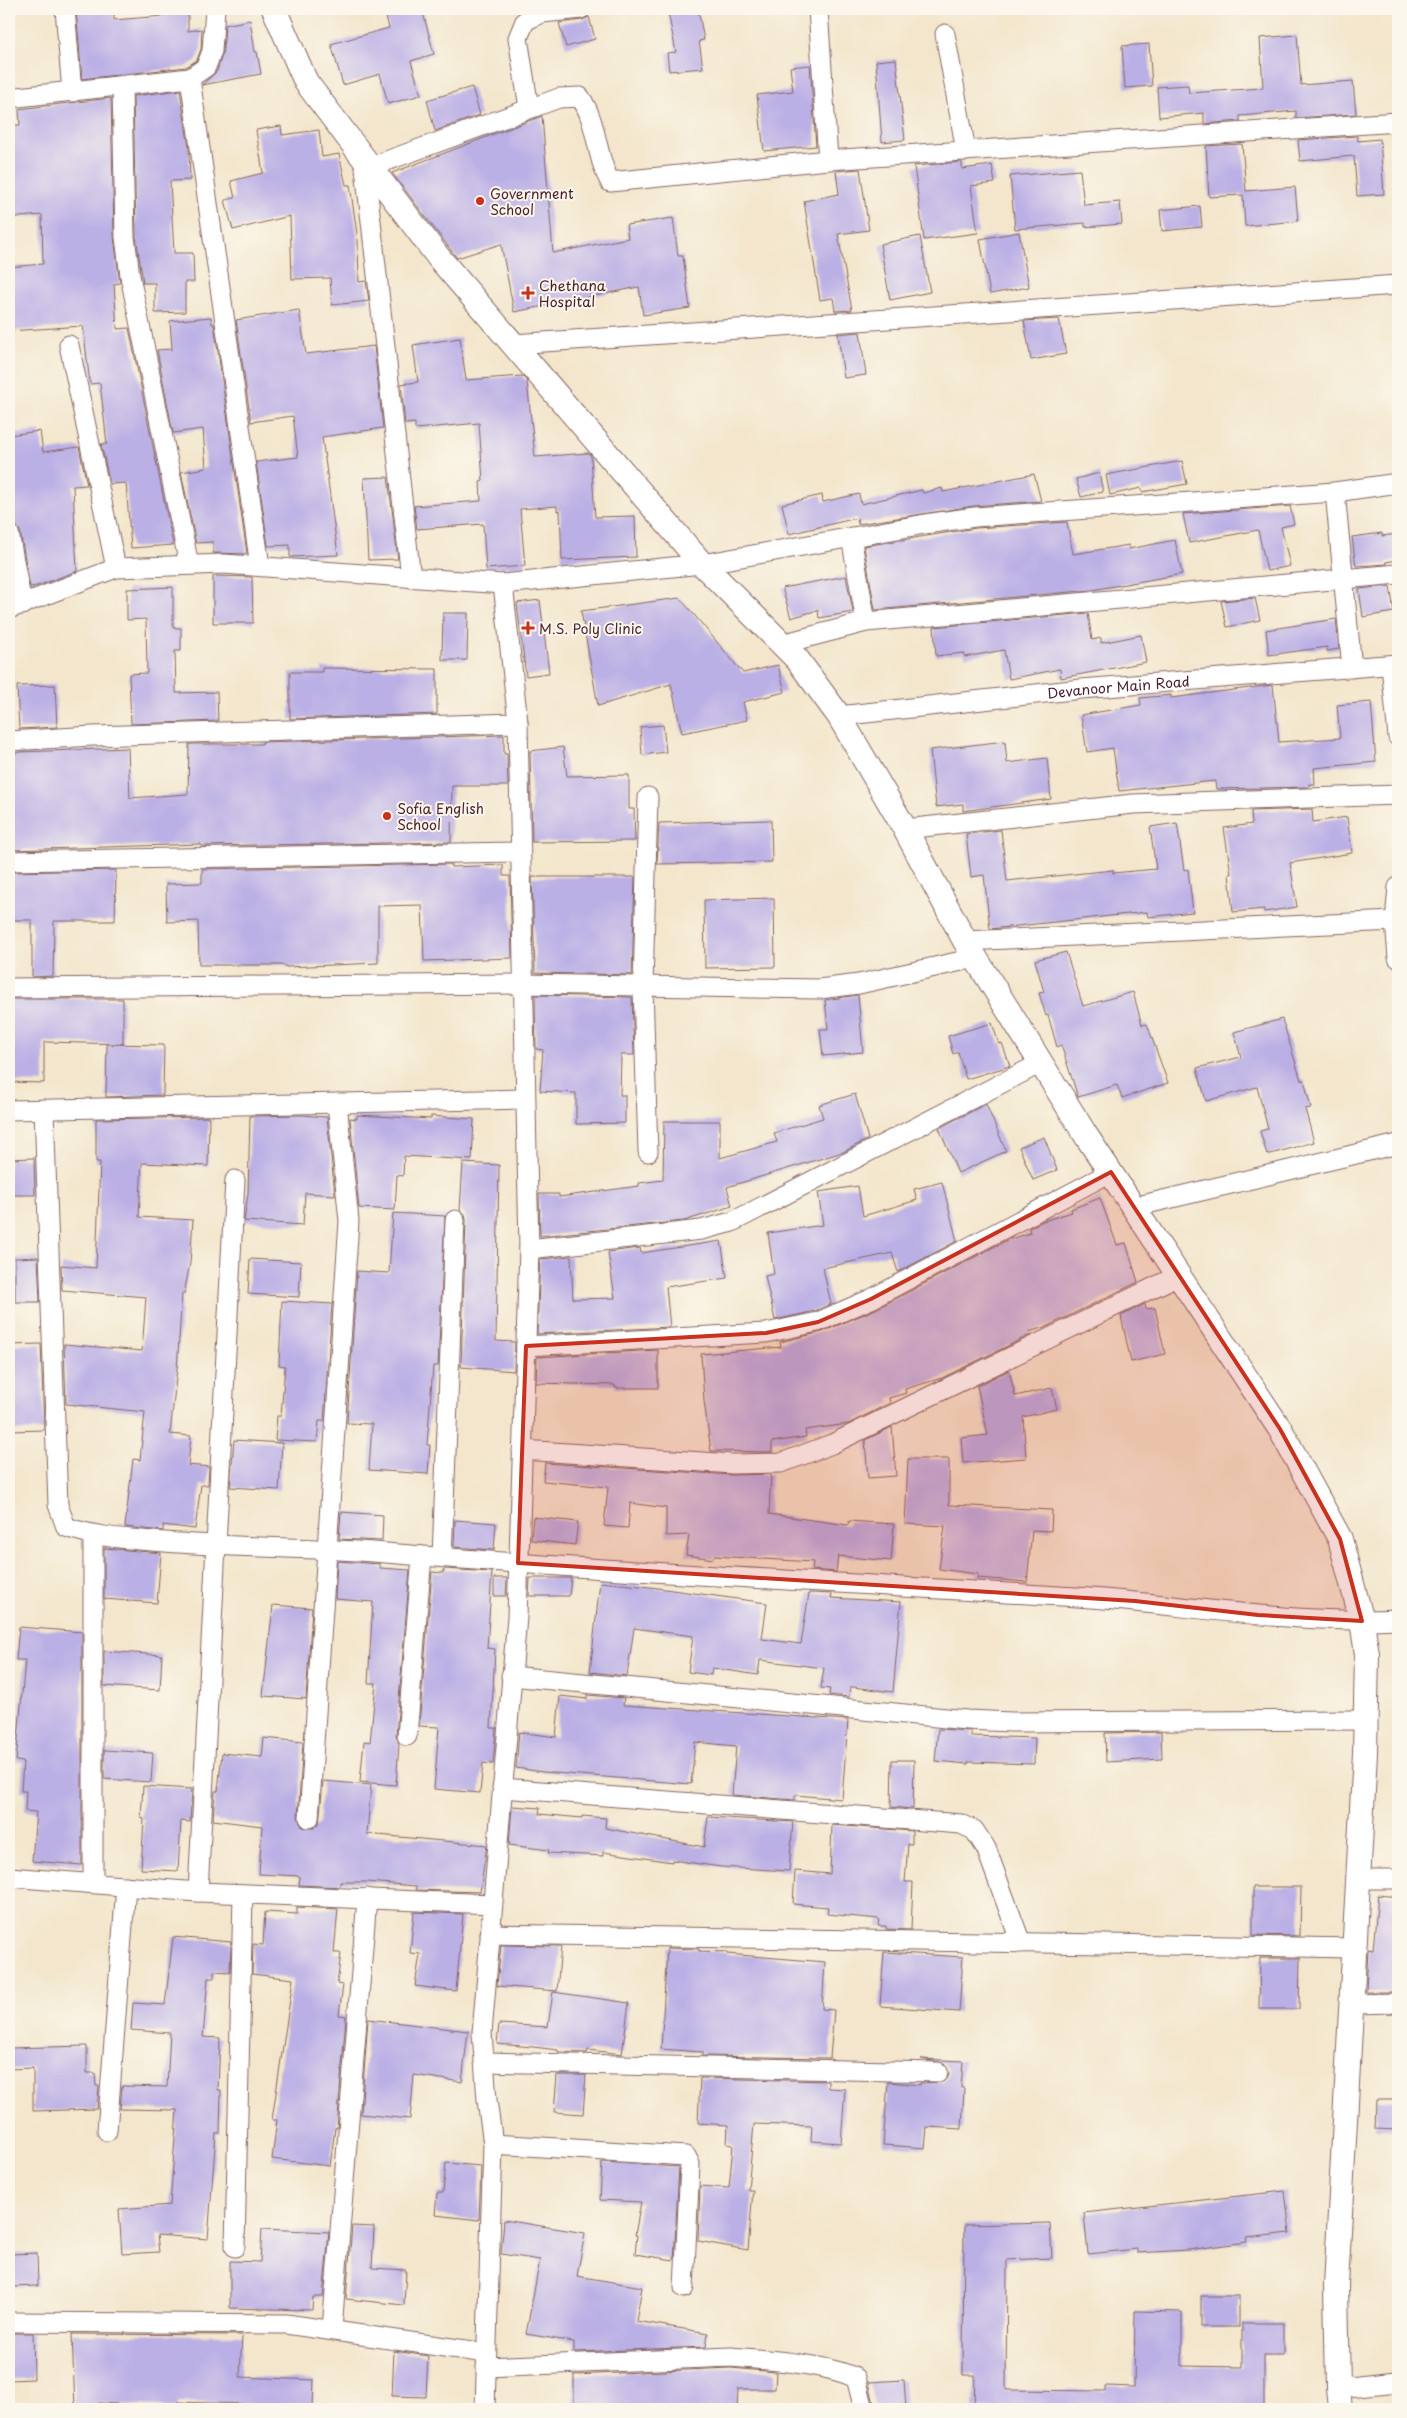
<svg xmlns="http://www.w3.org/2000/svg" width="1407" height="2418" viewBox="0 0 1407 2418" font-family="'Playpen Sans',sans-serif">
	<rect width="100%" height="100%" fill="#fbf7ec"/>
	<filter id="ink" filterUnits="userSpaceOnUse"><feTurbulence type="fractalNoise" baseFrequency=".02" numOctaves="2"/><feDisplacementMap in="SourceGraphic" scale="10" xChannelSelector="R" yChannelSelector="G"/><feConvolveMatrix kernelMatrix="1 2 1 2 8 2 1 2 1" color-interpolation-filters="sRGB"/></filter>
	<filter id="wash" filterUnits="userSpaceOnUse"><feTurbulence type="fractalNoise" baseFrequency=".0096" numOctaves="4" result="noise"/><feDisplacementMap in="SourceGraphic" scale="20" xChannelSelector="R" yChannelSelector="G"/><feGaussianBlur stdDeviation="1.12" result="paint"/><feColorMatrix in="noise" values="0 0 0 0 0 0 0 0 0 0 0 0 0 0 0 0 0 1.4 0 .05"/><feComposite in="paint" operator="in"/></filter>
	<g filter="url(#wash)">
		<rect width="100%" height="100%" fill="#f3e6cc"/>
		<g id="blocks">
			<g fill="#bbb0e5">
				<path d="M76,9H114V20L163,16V9H188V31L202,29L201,49L197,60L186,67L82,79Z"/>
				<path d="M384,9H422L434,54L411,61L421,95L388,104L380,74L343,85L331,44L389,28Z"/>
				<path d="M684,9H698L704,40L699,41L703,68L669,71L667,53L676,52L668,12Z"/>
				<path d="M589,17L595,39L566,47L559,23L582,20Z"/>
				<path d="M250,20L255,52H257L261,74L202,85L217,71L223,52L225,25Z"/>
				<path d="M1297,35L1301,85L1353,81L1356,114L1296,118V111L1240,116V121L1204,124V113L1159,117L1157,87L1188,85L1189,93L1263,88L1260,38Z"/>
				<path d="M1149,44L1152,86L1125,88L1122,46Z"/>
				<path d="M896,59L905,140L882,142L876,61Z"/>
				<path d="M810,65L816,146L764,151L757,95L793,91L790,67Z"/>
				<path d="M472,87L480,115L435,131L427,100Z"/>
				<path d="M180,90L189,148L190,180L170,181L174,253H193L194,282H185V312L155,313V283H143L136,236L133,96Z"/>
				<path d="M111,98L114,237L120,283L114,284L117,329L129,328L173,545L131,548L126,483L110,484L101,444H107L100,383L90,384L83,326L9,331V267L43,264L42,215L9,218V125H20L19,109Z"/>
				<path d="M542,116L553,253L628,238L626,225L673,218L678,256H683L690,308L643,315L639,287L514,312L501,244L457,258L392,173Z"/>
				<path d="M281,126L282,135L319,130L322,157L339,154L346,185H350L358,241L359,282L366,281L369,301L332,305L330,278L292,279L290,216L233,230L225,200L235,198L231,181L263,173L256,130Z"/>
				<path d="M1357,136L1358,141L1380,139L1384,194L1357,196L1354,156L1300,161L1298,140Z"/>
				<path d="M1242,144L1246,191L1295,187L1298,221L1245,226L1243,195L1209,197L1206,146Z"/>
				<path d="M962,162V169L992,165L995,183L971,186L978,233L924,240L914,166Z"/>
				<path d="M860,169L869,230L838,234L852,310L835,311L833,298L820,300L804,201L839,194L836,171Z"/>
				<path d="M1080,170L1084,205L1120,202L1122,224L1085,227V223L1015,229L1010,176Z"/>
				<path d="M1200,206L1202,227L1162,231L1160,210Z"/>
				<path d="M1019,232L1029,287L990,294L980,239Z"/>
				<path d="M920,236L930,292L890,300L880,244Z"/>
				<path d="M299,310L306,354L374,346L383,428L322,437L338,555L290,557V545L268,546L256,462L298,457L293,416L251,422L236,320Z"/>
				<path d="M211,317L212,324H214L247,554L213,553V542L196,543L181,472L206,468L203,429L173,433L157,350L172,349L170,321Z"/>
				<path d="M1059,319L1066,354L1031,360L1024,321Z"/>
				<path d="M860,332L866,375L844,378L838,334Z"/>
				<path d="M460,338L466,380L522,376L527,381L535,457L588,453L591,456L595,517L635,516L636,557L562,560L560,510L557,511V506L520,509L525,566L486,569L483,524L417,529L414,506L481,501L480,482L483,481L479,423L415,429V423L405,424L401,384L418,382L413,345Z"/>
				<path d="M40,431L43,452L79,447L87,485L73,486L77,571L37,586L30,587L20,531L13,523L9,471V435Z"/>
				<path d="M1182,461L1187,484L1142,492L1141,488L1110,495L1106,475Z"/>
				<path d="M1099,473L1103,492L1081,497L1076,479Z"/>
				<path d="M1034,474L1041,501L974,506L858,524L857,518L789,534L782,504L822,495L823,502L859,494L861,504L922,490L923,493L942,488L943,492Z"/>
				<path d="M388,477L398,559L368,560L364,478Z"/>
				<path d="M1290,506L1294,524L1281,527L1290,566L1267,571L1258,530L1189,543L1183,514Z"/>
				<path d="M1067,522L1073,554L1129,545V549L1175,540L1182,574L1092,590L875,610L864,546L976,528Z"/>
				<path d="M1382,533V536L1398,534V560L1386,562L1387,564L1356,566L1352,537Z"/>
				<path d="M213,576L252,577L253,623H213Z"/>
				<path d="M846,576L853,612L819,618L818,610L791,618L782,588Z"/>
				<path d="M1390,586L1394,612L1363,617L1359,589Z"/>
				<path d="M173,587V628H181V651H175L176,693L217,692L218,721L131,724L129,674L147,673L146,619L127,620V589Z"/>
				<path d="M680,598L743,673L778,665L785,692L743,702L747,720L682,733L671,684L598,706L581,611Z"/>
				<path d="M1255,598L1260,620L1227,627L1221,601Z"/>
				<path d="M540,600L549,673L526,676L517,603Z"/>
				<path d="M443,613H468L467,660H442Z"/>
				<path d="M1088,613L1092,640L1101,638V643L1141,635L1146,662L1061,678L1060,669L1009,679L1004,650L965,657L964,653L936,656L934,627Z"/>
				<path d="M1336,619L1339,649L1327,651V647L1269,655L1266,630Z"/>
				<path d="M322,668L437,669V714L290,719V672H322Z"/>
				<path d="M55,685L57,727L19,729L17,686Z"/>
				<path d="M1273,685L1279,742L1340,738L1337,705L1371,702L1376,762L1314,768L1315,784H1309V787L1216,789L1215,781L1119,791L1113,748L1087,752L1081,715L1141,705L1140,698L1171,695V698Z"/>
				<path d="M663,725L666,752L642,755L640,727Z"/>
				<path d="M504,735V754H507L508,786H452L451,842L201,846V844L11,850V803H14L12,754L20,752L128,748L130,798L188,794L189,744H262V742Z"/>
				<path d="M1005,741L1007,763L1047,758L1051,799L963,811V804L936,807L930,750Z"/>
				<path d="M563,747L567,776L629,775V809H634L635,841L532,842L530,751Z"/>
				<path d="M1312,809L1313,822L1347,817L1352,853L1290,863L1297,907L1264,912V909L1233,912L1229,874H1231L1224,828L1252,824L1251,811Z"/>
				<path d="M771,820L772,862L657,864L659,823Z"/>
				<path d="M1177,823L1184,870L1188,869L1193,912L1148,917L1147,912L990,929L984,875L971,877L966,834L1001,830L1007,881L1113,870V873L1156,869L1150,827Z"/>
				<path d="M451,864V867L503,865V876H510L512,958L424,961L422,905L378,906V963L286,967L285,965H199L198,921L167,922L166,884L202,883V869Z"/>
				<path d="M116,870L115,921H54L53,976L32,977V920H10V872Z"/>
				<path d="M532,877H635L632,975L535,973Z"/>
				<path d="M774,898L775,967L705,968L704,900Z"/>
				<path d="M1066,952L1083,1006L1133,992L1142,1025L1147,1024L1168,1083L1122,1098L1117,1085L1078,1097L1061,1045L1057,1047L1048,1015L1046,1016L1039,993L1044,992L1035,960Z"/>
				<path d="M535,995L632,997L634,1055H621L620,1095H625V1123L576,1124V1093L540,1091L543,1050L536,1049Z"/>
				<path d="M858,995L863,1052L823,1056L820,1029H828L825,1000Z"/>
				<path d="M9,999H123V1044L44,1042V1083L9,1082Z"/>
				<path d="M1282,1019L1301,1080H1304L1311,1108L1305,1109L1314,1142L1267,1155L1260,1131L1268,1129L1257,1087L1206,1101L1197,1068L1241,1057L1234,1032Z"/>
				<path d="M992,1023L999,1044L1002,1043L1010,1066L966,1079L958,1052L953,1054L948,1036Z"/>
				<path d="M107,1044L164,1045L163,1095L106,1097Z"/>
				<path d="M855,1094L868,1139L843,1152L727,1187L732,1206L684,1221L540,1236L539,1194H559V1197L639,1186V1183L663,1180L664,1121H720V1158L777,1142L774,1133L823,1118L819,1105Z"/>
				<path d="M986,1104L1006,1151L958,1173L939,1128Z"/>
				<path d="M302,1115L327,1117L335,1195L305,1193L303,1225L244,1221L248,1194L250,1116Z"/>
				<path d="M357,1115L431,1119V1116L474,1119L472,1160L404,1156L403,1176L397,1175L395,1210L359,1208L350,1118L357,1119Z"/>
				<path d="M209,1117L208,1166L142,1163L139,1217L193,1220L190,1263L184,1294H182L177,1369L170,1434L191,1436L188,1465L209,1467L208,1485H201L195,1529L163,1525V1531L125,1527L133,1459L140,1460L145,1412L66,1404L64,1344L142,1351L146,1297L62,1290L61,1265L96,1268L100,1162H96V1119Z"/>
				<path d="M1044,1137L1057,1170L1033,1180L1019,1147Z"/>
				<path d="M34,1158L35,1195H9V1159Z"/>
				<path d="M463,1163L499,1165L496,1341L515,1342L514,1371L461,1367L466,1220L465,1214L460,1210Z"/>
				<path d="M942,1182L957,1241L898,1272L892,1253L823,1268L831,1304L815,1311L775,1320L765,1276L774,1274L768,1233L823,1225L818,1192L858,1186L863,1216L917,1200L914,1189Z"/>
				<path d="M1100,1198L1117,1245L1126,1243L1138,1282L1048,1326L1029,1332L1030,1335L942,1378L905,1389L906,1393L889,1398L890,1403L848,1424L805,1430L806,1437L772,1442V1452L711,1451L704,1401L701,1354L781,1347L780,1342L822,1332L876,1309L1007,1240L1030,1233L1029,1228L1043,1221L1072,1212L1071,1209Z"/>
				<path d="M393,1213L445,1216L438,1366H433L427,1445H430L428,1474L369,1470L372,1424L347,1423L357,1271L389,1273Z"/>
				<path d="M721,1241L727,1278L666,1287L670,1327L537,1334L540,1259L571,1256L573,1299L615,1298L608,1252L640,1248L641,1253Z"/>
				<path d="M38,1257L40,1302H15V1258Z"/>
				<path d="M250,1259L301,1262L299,1297L248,1294Z"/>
				<path d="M282,1301L332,1304L324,1421H319L317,1442L275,1440L277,1416H281L285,1366L279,1365Z"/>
				<path d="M1145,1304L1146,1309L1155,1308L1165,1354L1131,1362L1121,1316Z"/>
				<path d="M41,1344L44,1430L10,1431L9,1345Z"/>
				<path d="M658,1350V1388H615V1385L536,1383L537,1357Z"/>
				<path d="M1009,1370L1015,1396L1052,1388L1057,1409L1023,1417L1026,1458L963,1463L961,1438L988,1435L977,1386Z"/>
				<path d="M892,1427L896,1476L868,1478L865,1440Z"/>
				<path d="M234,1440L282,1443L279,1490L230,1487Z"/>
				<path d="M908,1459H949V1505L1052,1510L1051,1531L1032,1530L1027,1582L977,1578L978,1574L939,1569L945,1526L905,1524Z"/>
				<path d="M545,1463L732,1475L771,1474L769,1514L848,1525L849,1521L894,1524L891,1561L838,1556L836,1572L812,1570L813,1562L714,1556L713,1559L686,1555L689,1535L666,1536V1508L630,1503L628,1528L604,1526L608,1487L543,1481Z"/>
				<path d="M341,1512L383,1515L382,1541L339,1539Z"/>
				<path d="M533,1517L578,1522L575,1545L531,1540Z"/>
				<path d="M455,1520L496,1523L494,1550L454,1547Z"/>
				<path d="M104,1548L161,1553L157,1603L104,1599Z"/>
				<path d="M337,1561L380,1564V1568L410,1570L396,1735L399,1744L396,1785L360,1782L364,1741L370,1742L376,1683H368L373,1602L335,1599Z"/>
				<path d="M444,1569L492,1572L487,1648L495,1649L491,1728H496L493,1764L483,1763L480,1793L434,1789L439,1727L419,1726L432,1572L443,1573Z"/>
				<path d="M494,1578H507L506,1596H494Z"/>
				<path d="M530,1578H571L569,1596H529Z"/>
				<path d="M600,1582L650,1587L767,1603L762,1639L801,1644L809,1593L832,1594L831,1598L901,1602L893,1692L853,1687H850L849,1697L829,1695L830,1689L821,1688L824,1668L760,1660L758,1675L712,1668L711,1675L688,1672L693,1636L634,1628L627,1676L590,1672Z"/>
				<path d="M273,1605L312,1608L306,1699L263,1696Z"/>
				<path d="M19,1627L82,1632V1865L32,1861L36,1812L25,1811L26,1791H21L23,1762L16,1761L25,1660H16Z"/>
				<path d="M104,1651L162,1655L160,1690L104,1686Z"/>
				<path d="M587,1695L624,1698L623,1705L848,1720L842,1799L795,1795V1800L732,1795L736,1746L695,1742L691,1784L543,1772L516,1768L519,1732L556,1737L560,1696L587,1699Z"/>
				<path d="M938,1729L971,1731V1736L1035,1738L1034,1764L968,1762V1764L935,1761Z"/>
				<path d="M1161,1732L1162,1759L1106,1762L1105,1733Z"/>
				<path d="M264,1738L303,1742L298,1817L302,1827L314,1828L319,1824L323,1781L371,1785L367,1834L487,1845L480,1892L416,1890V1886L367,1882H340V1887L299,1885L300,1876L259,1874L262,1826L213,1820L215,1791H218L222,1753L262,1757Z"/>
				<path d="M104,1750L153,1753L151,1782L104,1779Z"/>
				<path d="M892,1760H914L913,1809L891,1807Z"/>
				<path d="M143,1786L192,1789L190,1822L181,1821L178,1871L141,1869L144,1819L141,1818Z"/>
				<path d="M512,1806L540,1808L539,1814L582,1818V1816L606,1818L605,1828L704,1847L708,1817L793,1822L789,1871L721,1867L672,1860V1862L603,1852V1856L548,1853L549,1850L509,1845Z"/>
				<path d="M832,1825L912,1831V1844H908L905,1882H913L911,1930L886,1929V1926H878L879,1919L827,1914L828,1907L793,1904L795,1871L830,1874Z"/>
				<path d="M1253,1887H1301L1300,1936L1253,1935Z"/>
				<path d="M1378,1895L1398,1897L1397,1992H1366L1368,1949L1373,1950Z"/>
				<path d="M297,1907L338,1909L334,1953H341L337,1984L343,1985L339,2015L346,2016L337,2128H335L330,2166L272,2159L277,2120H272L293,1979L252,1974L253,1944L263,1945L265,1912L297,1914Z"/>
				<path d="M414,1912L463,1914L456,1991L415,1986L420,1954L410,1953Z"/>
				<path d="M173,1937L231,1942L230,1972L214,1971V1978H208L203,2037L220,2038L218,2090H221L220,2133H216L208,2239L157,2235L159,2252L122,2254L119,2209L170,2205L177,2110L120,2109L122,2086L167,2087L170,2033L131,2030L133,2003L165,2005Z"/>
				<path d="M501,1945L561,1946L557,1991L497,1986Z"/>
				<path d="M667,1948L699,1949V1951L727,1952V1954L825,1962L822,2009L834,2010L830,2058L702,2056V2052L661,2049Z"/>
				<path d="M884,1952L963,1957L959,2012L880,2006Z"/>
				<path d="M1260,1958H1300L1299,2009H1259Z"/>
				<path d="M553,1992L629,2003L622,2054L588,2050L587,2053L558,2052V2050L533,2047L497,2044L499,2024L548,2027Z"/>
				<path d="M368,2019L468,2031L462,2082L414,2075L410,2119L361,2114Z"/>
				<path d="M87,2046V2073H95L96,2086H99L97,2109L33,2111V2068L9,2069V2048Z"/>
				<path d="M921,2059L963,2061L961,2088H964L962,2129L927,2127L925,2148L883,2145L888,2082L920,2085V2083L943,2082L948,2077L949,2072L944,2063Z"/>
				<path d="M557,2075H586L583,2114L554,2112Z"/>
				<path d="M700,2078L828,2081V2088L845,2089L841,2143L811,2141L812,2126L754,2124L748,2190H753L748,2250L698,2241L700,2186L729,2188L733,2145L727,2144L728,2125L698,2123Z"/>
				<path d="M1376,2100H1398V2130L1375,2129Z"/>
				<path d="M602,2162L679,2167L674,2260L635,2254L637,2235H635L641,2202L600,2200Z"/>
				<path d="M446,2163L481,2166L479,2220L435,2215L437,2193H443Z"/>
				<path d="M1285,2191L1290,2233L1246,2238L1247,2242L1188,2250L1137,2253V2249L1088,2254L1084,2213Z"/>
				<path d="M504,2220L585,2233L577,2276L642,2287L636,2321L708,2333L706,2347L574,2352V2342L526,2334L540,2260L501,2254Z"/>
				<path d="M1050,2223L1052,2258L1007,2260L1006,2390L1106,2391V2386L1134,2387L1135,2311L1182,2312V2366L1242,2367V2323H1283V2355H1264V2409H974L975,2375H963L964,2225Z"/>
				<path d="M352,2226L374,2227L372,2268L406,2270L404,2305L346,2299Z"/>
				<path d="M262,2229L329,2232L323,2297H313L312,2310L230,2308V2261L260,2262Z"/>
				<path d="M37,2253L38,2286L9,2287V2254Z"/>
				<rect x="1201" y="2296" width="38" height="31"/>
				<path d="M9,2333H33L34,2379L9,2380Z"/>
				<path d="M72,2334L242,2335L240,2377L314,2380L313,2406L178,2402V2407L99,2403V2408L75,2409Z"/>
				<path d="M394,2351L428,2356L426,2397L392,2396Z"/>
				<path d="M731,2368L776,2372L775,2389H738L737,2409H574V2375Z"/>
				<path d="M904,2380L906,2409H875L869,2382Z"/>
			</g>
		</g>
	</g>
	<g filter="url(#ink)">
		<use href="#blocks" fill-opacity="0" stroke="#856563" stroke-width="1"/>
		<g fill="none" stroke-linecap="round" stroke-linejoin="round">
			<defs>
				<g id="minor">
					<path d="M65,9L72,92"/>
					<path d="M818,9L828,160"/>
					<path d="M945,34L966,151"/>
					<path d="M190,78L260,566"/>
					<path d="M122,86L125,237L130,276L189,565"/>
					<path d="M9,98L190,78L206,67L212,51L215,9"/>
					<path d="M529,108L518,38L525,21L542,13L581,9"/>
					<path d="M364,159L411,578"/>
					<path d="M370,167L559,98L580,97C598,122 595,155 610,182L828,160L1398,122"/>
					<path d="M513,344L1398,285"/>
					<path d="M69,345L116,568"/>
					<path d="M1335,492L1352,668"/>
					<path d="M9,533L22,605"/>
					<path d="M851,537L866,622"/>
					<path d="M9,609L116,568L224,564L503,584L702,564L925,524L975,517L1335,492L1398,483"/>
					<path d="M782,644L866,622L1398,574"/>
					<path d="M1391,665L1398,737"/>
					<path id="s1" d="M839,716L1081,689L1398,664"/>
					<path d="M9,741L93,736L518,723"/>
					<path d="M648,797L643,987L648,1152"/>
					<path d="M905,829L1133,804L1398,795"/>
					<path d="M9,861L520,852"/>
					<path d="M1398,921H1395L1398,958"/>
					<path d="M965,941L1395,921L1398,887"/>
					<path d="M9,988L523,984L819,989L859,984L975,958"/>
					<path d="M44,1109L58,1505L66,1527C98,1538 130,1539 165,1542C238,1548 312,1547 386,1553C616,1572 847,1583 1077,1597C1184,1604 1291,1625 1398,1619"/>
					<path d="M9,1110L525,1099"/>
					<path d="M1134,1207L1398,1144"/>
					<path d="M529,1249L701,1230L732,1222L1041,1063"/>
					<path d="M526,1346L766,1333L818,1322L871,1299L1111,1172"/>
					<path d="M522,1450L733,1464L781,1463L832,1444L1179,1275"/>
					<path d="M442,1557L455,1220"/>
					<path d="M511,1676L967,1720L1012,1722L1366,1720"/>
					<path d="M407,1736L422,1556"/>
					<path d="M502,1788L961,1824L974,1830L986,1848L1021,1943"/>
					<path d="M309,1818L349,1221L337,1103"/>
					<path d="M9,1877L198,1892L492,1904"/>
					<path d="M1358,1879H1398"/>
					<path d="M93,1883V1536"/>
					<path d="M198,1892L235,1180"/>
					<path d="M490,1934L1355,1948"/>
					<path d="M1352,2004L1398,2003"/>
					<path d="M484,2062L938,2072"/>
					<path d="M107,2131L126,1886"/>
					<path d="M493,2144L686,2156L690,2164L684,2288"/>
					<path d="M235,2247L243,1894"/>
					<path d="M9,2322L286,2324L486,2353"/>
					<path d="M332,2329L367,1898"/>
					<path d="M486,2367L731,2357C767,2360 825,2363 856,2378L864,2409"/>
					<path d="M1338,2388L1398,2382"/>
					<path d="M485,2409L493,2144L487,2100L482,2033L517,1617L529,1249L518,723L503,584"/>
				</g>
				<path id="tertiary" d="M274,9L306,82L439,258L702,564L797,659L839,716L905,829L965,941L1087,1137L1280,1429L1340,1539L1362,1621L1367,1654L1365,1753L1336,2286L1338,2388L1340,2409"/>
			</defs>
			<use href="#minor" stroke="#856563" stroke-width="21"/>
			<use href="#tertiary" stroke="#856563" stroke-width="26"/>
			<use href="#minor" stroke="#fff" stroke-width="19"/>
			<use href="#tertiary" stroke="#fff" stroke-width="24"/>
		</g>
	</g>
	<path fill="#c8321e" fill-opacity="0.2" stroke="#c8321e" stroke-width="4" stroke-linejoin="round" d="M1111,1172L1280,1429L1340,1539L1362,1621L1258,1615L1135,1601L518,1563L526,1346L766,1333L818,1322L871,1299Z"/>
	<g fill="#c8321e" stroke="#fbf7ec" stroke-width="2">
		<circle cx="480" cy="201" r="5"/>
		<path d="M525.5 285.5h5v5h5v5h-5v5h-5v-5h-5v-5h5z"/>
		<path d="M525.5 620.5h5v5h5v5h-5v5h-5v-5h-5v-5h5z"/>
		<circle cx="387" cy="816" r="5"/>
	</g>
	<g text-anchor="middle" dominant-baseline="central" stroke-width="4" stroke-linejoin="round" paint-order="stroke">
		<g font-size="14" fill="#4a1f2b" stroke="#fbf7ec" text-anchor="start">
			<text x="490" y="193">Government<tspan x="490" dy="16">School</tspan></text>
			<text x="539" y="285">Chethana<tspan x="539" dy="16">Hospital</tspan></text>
			<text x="539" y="628">M.S. Poly Clinic</text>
			<text x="397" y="808">Sofia English<tspan x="397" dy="16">School</tspan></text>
		</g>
		<g font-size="14" fill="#4a1f2b" stroke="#fbf7ec">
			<text stroke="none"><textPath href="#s1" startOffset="281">Devanoor Main Road</textPath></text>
		</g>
	</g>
	<rect width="1407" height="2418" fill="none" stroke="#fbf7ec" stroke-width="30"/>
</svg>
